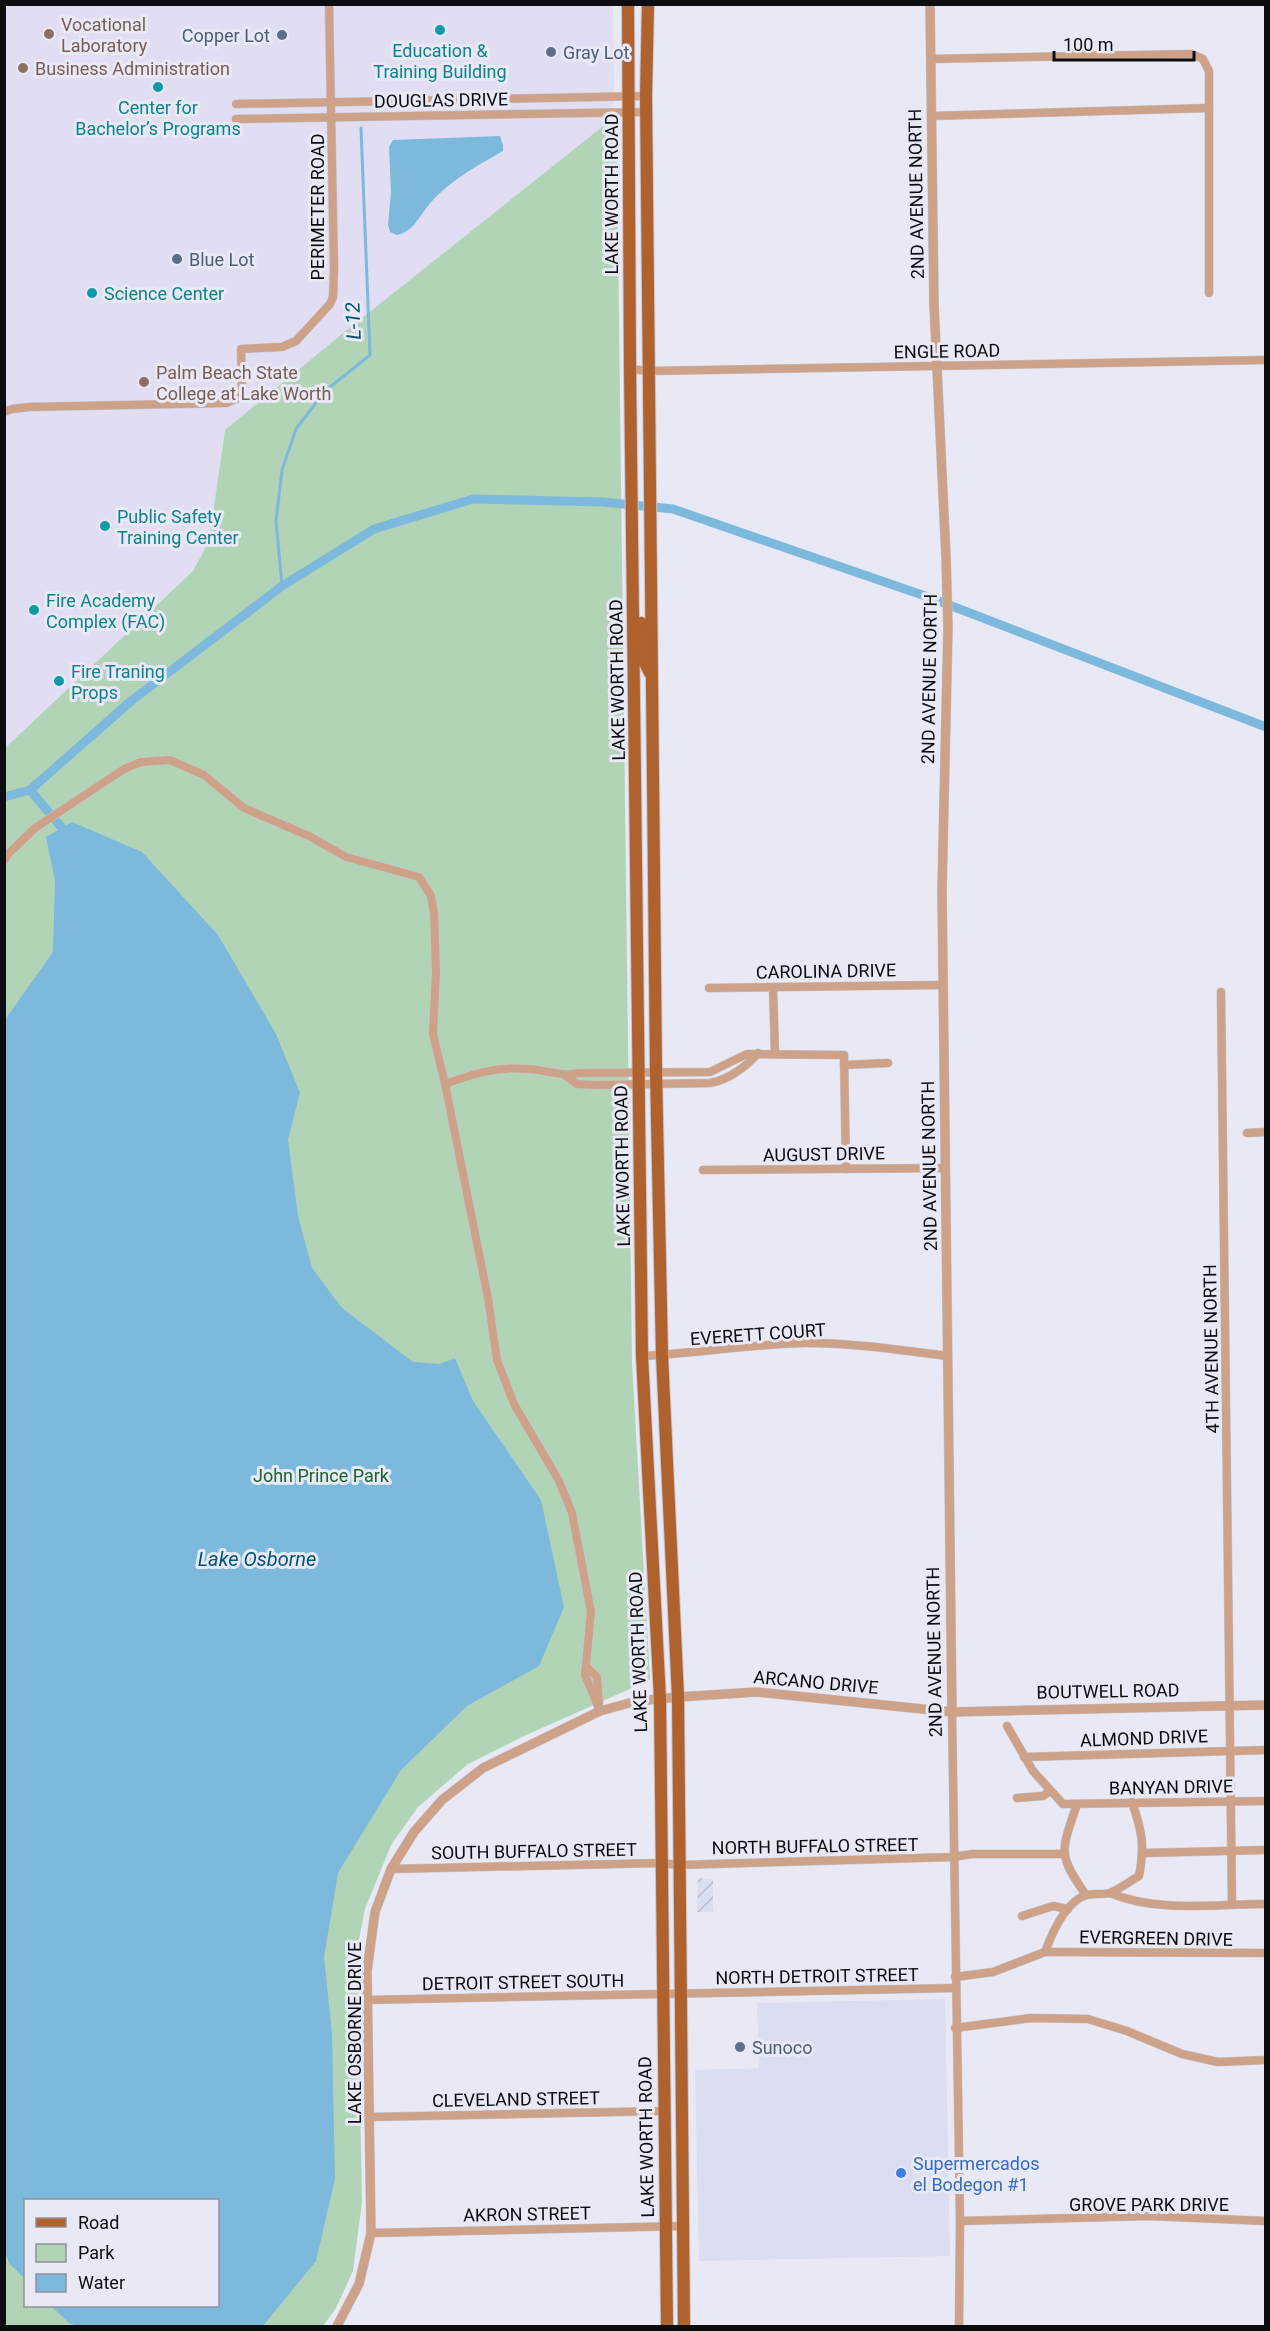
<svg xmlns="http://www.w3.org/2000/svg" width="1270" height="2331" viewBox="0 0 1270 2331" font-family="Roboto,sans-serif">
	<defs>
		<pattern id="industrial-furrows" width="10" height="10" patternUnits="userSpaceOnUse" patternTransform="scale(1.5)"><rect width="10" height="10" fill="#dbddf0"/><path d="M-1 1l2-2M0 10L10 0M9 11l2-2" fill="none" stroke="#bbbccd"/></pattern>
	</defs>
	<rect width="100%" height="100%" fill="#e8e9f5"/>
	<path fill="#dbddf0" d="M945,1999L950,2256L699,2261L695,2070L759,2068L757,2003Z"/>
	<path fill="url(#industrial-furrows)" d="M698,1878L713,1879V1912H697Z"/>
	<path fill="#e1ddf2" d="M5,5H613L614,90L612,119L342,334L225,430L209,541L193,571L5,748Z"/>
	<path fill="#b2d4b6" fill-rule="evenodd" d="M612,119L617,160L632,1362L650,1680L524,1736L468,1764L418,1807L391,1845L365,1909L359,1939L358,1991L362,2202L353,2271L336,2308L323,2326H5V748L193,571L209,541L225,430L342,334ZM26,2200H218V2306H26Z"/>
	<g fill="#7db9dc">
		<path d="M500,136L503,145V151C475,167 447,182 427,207C418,219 412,232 397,235L390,232L388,225L391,192L389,147L393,140Z"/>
		<path d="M72,822L142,852L218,935L276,1034L300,1093L288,1139L298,1216L312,1268L342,1308L413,1362L440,1364L455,1358L473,1401L541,1500L564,1607L539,1666L467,1706L401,1770L338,1873L324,1957L332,2034L335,2179L316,2261L263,2326H77L69,2323L51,2306H218V2200H26L25,2279L9,2263L5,2251L4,1021L53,952L55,881L46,837Z"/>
	</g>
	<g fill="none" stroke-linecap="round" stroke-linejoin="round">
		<path stroke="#7db9dc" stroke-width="3" d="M282,586L276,521L282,470L296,429L325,391L370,355L361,128"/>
		<g stroke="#7db9dc" stroke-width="9">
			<path d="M30,790L62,828"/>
			<path d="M4,797L30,790L131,701L282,586L374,529L473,499L603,502L673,509L931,598L1266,727"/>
		</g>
		<defs>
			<g id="minor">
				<path d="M931,59L1192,54L1203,59L1209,71V293"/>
				<path d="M236,104L646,96"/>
				<path d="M931,116L1209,108"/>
				<path d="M236,119L647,112"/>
				<path d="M630,369L649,371L1266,360"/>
				<path d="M4,412L12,409L29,407L226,403L238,398L242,389L241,349L282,347L296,341L330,304L333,297L334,269L329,4"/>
				<path d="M4,861L9,853L35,828L124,769L141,762L170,760L204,775L244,808L311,837L346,857L419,877L431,896L434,913L436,972L433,1034L445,1084L488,1298L497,1360L514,1404L559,1481L572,1513L591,1612L585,1675L600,1711"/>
				<path d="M773,987L775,1054"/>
				<path d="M709,988L943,985"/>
				<path d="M1221,992L1232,1904"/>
				<path d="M844,1065L888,1063"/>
				<path d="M566,1076L577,1084L596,1085L710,1083C728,1080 746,1067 758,1053"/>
				<path d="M445,1084C473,1074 497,1066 528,1069C546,1070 561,1077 579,1073L710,1072L747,1054L844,1055L846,1169"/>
				<path d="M1247,1133L1266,1132"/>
				<path d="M703,1170L945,1168"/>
				<path d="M642,1356C697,1353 751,1344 806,1343C854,1343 901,1350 947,1356"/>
				<path d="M587,1667L597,1677L599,1703"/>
				<path d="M952,1712L960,2221L959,2326"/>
				<path d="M1007,1726L1033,1771L1063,1804L1266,1801"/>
				<path d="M1024,1757L1266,1750"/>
				<path d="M1017,1798L1043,1796L1050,1791"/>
				<path d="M1077,1804C1062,1850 1056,1853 1086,1895"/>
				<path d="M1144,1853L1266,1850"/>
				<path d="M391,1869L661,1863L678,1865L953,1857L972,1854H1065"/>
				<path d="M1110,1893C1158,1913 1214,1904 1266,1904"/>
				<path d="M1022,1916L1053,1906L1068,1909"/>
				<path d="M1045,1952L1266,1953"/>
				<path d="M955,1977L993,1972L1045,1952C1052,1933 1065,1902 1086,1895C1094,1893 1103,1895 1110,1893C1120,1889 1130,1881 1139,1876C1145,1845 1142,1831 1132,1802"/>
				<path d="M367,2000L955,1988"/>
				<path d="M955,2028L1031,2018L1088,2019L1127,2031L1182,2054L1218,2062L1266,2060"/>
				<path d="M370,2117L664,2111"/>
				<path d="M960,2221L1149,2216L1266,2221"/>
				<path d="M371,2233L683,2226"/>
			</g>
			<g id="tertiary">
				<path d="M930,4L934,305L946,557L948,627L942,890L952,1712"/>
				<path d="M337,2326L359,2284L371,2233L367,1971L375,1912L391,1869L414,1832L442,1800L483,1768L600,1711L637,1701L678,1697L757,1692L952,1712L1266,1705"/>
			</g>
			<g id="primary">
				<path d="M628,4L630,369L642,1356L660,1699L667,2326"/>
				<path d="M648,4L646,96L656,1071L662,1355L678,1697L684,2326"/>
				<path d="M641,623L645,663L650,673"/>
			</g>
		</defs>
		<use href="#minor" stroke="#c5c6d0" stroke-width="9"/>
		<use href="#tertiary" stroke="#c5c6d0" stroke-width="10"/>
		<use href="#primary" stroke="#c5c6d0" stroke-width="14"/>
		<use href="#minor" stroke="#cda288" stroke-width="8"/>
		<use href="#tertiary" stroke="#cda288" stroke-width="9"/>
		<use href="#primary" stroke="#af622e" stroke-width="12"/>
	</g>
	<g fill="#0f9aa8" stroke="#e8e9f5" stroke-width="2">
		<circle cx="440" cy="30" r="6"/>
		<circle cx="158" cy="87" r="6"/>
		<circle cx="92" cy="293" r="6"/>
		<circle cx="105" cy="526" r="6"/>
		<circle cx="34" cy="610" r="6"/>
		<circle cx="59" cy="681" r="6"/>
	</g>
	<g fill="#8d6e63" stroke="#e8e9f5" stroke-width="2">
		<circle cx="49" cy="34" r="6"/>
		<circle cx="23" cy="68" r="6"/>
		<circle cx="144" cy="382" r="6"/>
	</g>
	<g fill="#5c6f8a" stroke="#e8e9f5" stroke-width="2">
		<circle cx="282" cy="35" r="6"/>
		<circle cx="551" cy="52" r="6"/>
		<circle cx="177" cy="259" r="6"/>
		<circle cx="740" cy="2047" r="6"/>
	</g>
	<circle fill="#3f7fe0" stroke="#e8e9f5" stroke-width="2" cx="901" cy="2173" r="6"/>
	<g text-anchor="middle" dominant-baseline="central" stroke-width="6" stroke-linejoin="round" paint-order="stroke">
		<g font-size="18" fill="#785e54" stroke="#e8e9f5" text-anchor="start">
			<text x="61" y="24">Vocational<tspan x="61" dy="21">Laboratory</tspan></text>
			<text x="35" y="68">Business Administration</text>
			<text x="156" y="372">Palm Beach State<tspan x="156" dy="21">College at Lake Worth</tspan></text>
		</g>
		<g font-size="18" fill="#4e5e75" stroke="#e8e9f5" text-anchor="start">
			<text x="270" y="35" text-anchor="end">Copper Lot</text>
			<text x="563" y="52">Gray Lot</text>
			<text x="189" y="259">Blue Lot</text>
			<text x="752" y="2047">Sunoco</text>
		</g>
		<g font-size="18" fill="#0d838f" stroke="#e8e9f5" text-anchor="start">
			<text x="440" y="50" text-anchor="middle">Education &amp;<tspan x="440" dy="21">Training Building</tspan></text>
			<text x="158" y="107" text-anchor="middle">Center for<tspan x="158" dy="21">Bachelor’s Programs</tspan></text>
			<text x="104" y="293">Science Center</text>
			<text x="117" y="516">Public Safety<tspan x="117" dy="21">Training Center</tspan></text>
			<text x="46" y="600">Fire Academy<tspan x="46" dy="21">Complex (FAC)</tspan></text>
			<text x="71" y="671">Fire Traning<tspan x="71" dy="21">Props</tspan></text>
		</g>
		<g font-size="18" fill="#0c0d10" stroke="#e8e9f5">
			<text transform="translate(441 100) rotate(-1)">DOUGLAS DRIVE</text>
			<text transform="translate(611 194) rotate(-90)">LAKE WORTH ROAD</text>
			<text transform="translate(916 194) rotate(-91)">2ND AVENUE NORTH</text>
			<text transform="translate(317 207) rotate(-90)">PERIMETER ROAD</text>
			<text transform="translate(947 351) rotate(-1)">ENGLE ROAD</text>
			<text transform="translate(929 679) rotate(-89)">2ND AVENUE NORTH</text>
			<text transform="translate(617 680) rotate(-91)">LAKE WORTH ROAD</text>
			<text transform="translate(826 971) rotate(-1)">CAROLINA DRIVE</text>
			<text transform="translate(824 1154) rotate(-1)">AUGUST DRIVE</text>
			<text transform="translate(622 1166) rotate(-91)">LAKE WORTH ROAD</text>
			<text transform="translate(929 1166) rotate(-91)">2ND AVENUE NORTH</text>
			<text transform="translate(758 1334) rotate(-4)">EVERETT COURT</text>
			<text transform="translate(1211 1349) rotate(-91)">4TH AVENUE NORTH</text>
			<text transform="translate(638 1652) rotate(-92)">LAKE WORTH ROAD</text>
			<text transform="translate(934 1652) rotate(-91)">2ND AVENUE NORTH</text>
			<text transform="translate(816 1682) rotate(5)">ARCANO DRIVE</text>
			<text transform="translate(1108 1691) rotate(-1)">BOUTWELL ROAD</text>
			<text transform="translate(1144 1738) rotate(-2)">ALMOND DRIVE</text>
			<text transform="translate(1171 1787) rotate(-1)">BANYAN DRIVE</text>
			<text transform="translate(815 1846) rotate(-1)">NORTH BUFFALO STREET</text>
			<text transform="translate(534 1851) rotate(-1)">SOUTH BUFFALO STREET</text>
			<text transform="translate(1156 1938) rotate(1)">EVERGREEN DRIVE</text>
			<text transform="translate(817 1976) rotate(-1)">NORTH DETROIT STREET</text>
			<text transform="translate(523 1982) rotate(-1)">DETROIT STREET SOUTH</text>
			<text transform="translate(354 2033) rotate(-90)">LAKE OSBORNE DRIVE</text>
			<text transform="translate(516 2099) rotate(-1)">CLEVELAND STREET</text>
			<text transform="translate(646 2137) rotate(-91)">LAKE WORTH ROAD</text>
			<text x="1149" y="2204">GROVE PARK DRIVE</text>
			<text transform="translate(527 2214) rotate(-1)">AKRON STREET</text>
		</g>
		<g font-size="18" fill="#1c632e" stroke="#e8e9f5">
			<text x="321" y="1475">John Prince Park</text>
		</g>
		<g font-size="18" fill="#366cbe" stroke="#e8e9f5" text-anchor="start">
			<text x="913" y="2163">Supermercados<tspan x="913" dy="21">el Bodegon #1</tspan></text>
		</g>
		<g font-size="20" font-style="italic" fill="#035375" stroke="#e8e9f5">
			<text transform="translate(353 321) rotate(-92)">L-12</text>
			<text x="257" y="1559">Lake Osborne</text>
		</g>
	</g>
	<rect width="1270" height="2331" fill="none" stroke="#0c0d10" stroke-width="12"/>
	<rect x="24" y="2199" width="195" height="108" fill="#e8e9f5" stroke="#909199" stroke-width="1.5"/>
	<rect x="36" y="2218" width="30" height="9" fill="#af622e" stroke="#909199" stroke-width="1.5"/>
	<text x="78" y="2229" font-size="18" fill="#0c0d10">Road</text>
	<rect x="36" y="2244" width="30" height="18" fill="#b2d4b6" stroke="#909199" stroke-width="1.5"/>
	<text x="78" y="2259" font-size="18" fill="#0c0d10">Park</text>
	<rect x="36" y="2274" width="30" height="18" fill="#7db9dc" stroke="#909199" stroke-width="1.5"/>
	<text x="78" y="2289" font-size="18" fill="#0c0d10">Water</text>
	<path d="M1054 51v9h140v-9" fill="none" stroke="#0c0d10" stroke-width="3"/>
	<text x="1063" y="51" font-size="18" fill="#0c0d10" stroke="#e8e9f5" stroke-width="4.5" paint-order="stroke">100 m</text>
</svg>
